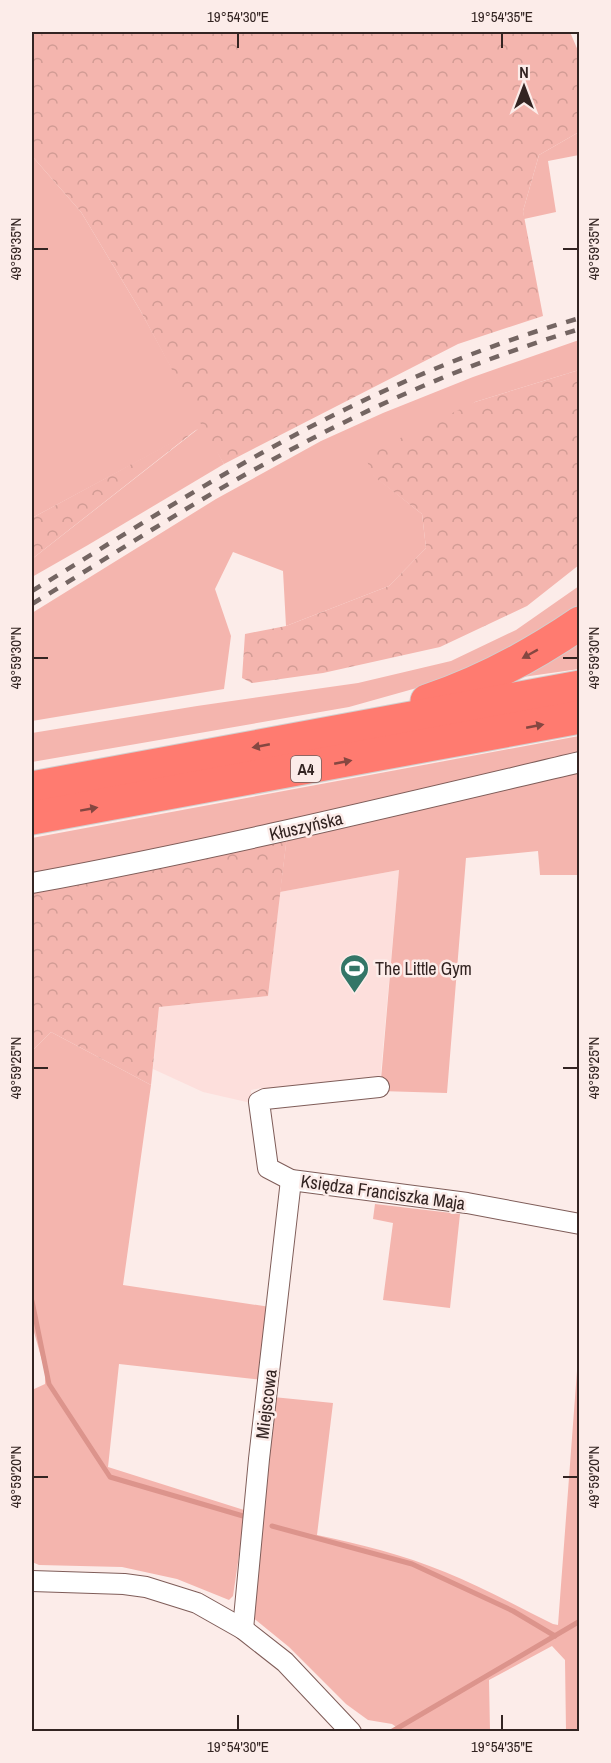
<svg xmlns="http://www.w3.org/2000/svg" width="611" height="1763" viewBox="0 0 611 1763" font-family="'Archivo Narrow',sans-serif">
	<defs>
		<pattern id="forest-crowns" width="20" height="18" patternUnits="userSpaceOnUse" patternTransform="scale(1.5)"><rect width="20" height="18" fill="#f4b5ae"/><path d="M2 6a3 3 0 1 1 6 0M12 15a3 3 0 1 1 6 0" fill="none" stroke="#d29c95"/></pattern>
	</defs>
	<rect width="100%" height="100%" fill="#fcece9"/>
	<path fill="#fddfdc" d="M399,870L380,1082L263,1092L261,1088L251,1090V1103L203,1092L153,1069L159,1007L268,996L280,892Z"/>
	<g fill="#f4b5ae">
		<path d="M579,132V155L548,161L556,212L524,219L523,211L539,155Z"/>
		<path d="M32,156L81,212L140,310L224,464L88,545L32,577V559L198,429L32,518Z"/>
		<path d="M579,340V370L475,402L373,475L422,514L426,548L389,586L286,626L283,571L233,552L215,589L231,636L224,689L32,721V613L216,499L321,441L383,413L473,377Z"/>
		<path d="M579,586V612L504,655L431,684L349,707L32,762V733L197,706L358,683L451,661L516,630Z"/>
		<path d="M579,638V669L523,677V672Z"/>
		<path d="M579,736V759L32,876V838Z"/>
		<path d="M579,769V875H540L538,851L466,858L447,1093L380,1091L399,870L280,892L287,836Z"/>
		<path d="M51,1032L151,1085L123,1285L270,1307L262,1380L119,1364L108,1467L244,1510L243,1528L233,1596L229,1600L177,1579L122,1567L39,1565L32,1562V1390L45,1384V1371L32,1325V1051Z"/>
		<path d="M375,1204L460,1214L450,1308L383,1300L393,1223L373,1219Z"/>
		<path d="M579,1344V1731H566L565,1660L552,1646L489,1680L490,1731H402L392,1724L368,1720L346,1704L289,1647L251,1616L273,1397L333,1403L317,1535C360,1544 404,1555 445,1572C482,1587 517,1606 553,1624L558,1625Z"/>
	</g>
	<g fill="url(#forest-crowns)">
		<path d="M32,32H570L579,53V132L539,155L523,211L543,316L458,344L224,464L201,426L32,559V518L202,426L140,310L81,212L32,156Z"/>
		<path d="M579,370V565L527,606L440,647L323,673L252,683L242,678L245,634L286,626L389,586L426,548L422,514L372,475L365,455L475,402Z"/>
		<path d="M287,836L268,996L159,1007L151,1085L51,1032L32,1051V888Z"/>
	</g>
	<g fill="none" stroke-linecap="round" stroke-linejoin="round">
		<g stroke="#dc948c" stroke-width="5">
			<path d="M32,1301L49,1384L110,1477L243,1516"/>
			<path d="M272,1526L412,1564L513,1611L555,1636"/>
			<path d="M391,1732L580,1621"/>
		</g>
		<defs>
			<g id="street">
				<path d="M32,883C216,849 397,805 580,762"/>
				<path d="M379,1087L265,1099L259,1102L268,1168L291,1180L467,1203L580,1224"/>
				<path d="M32,1581L124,1584L146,1587L197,1603L243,1629L285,1662L351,1732"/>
				<path d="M243,1629L259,1459L291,1180"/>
			</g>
			<g id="highway">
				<path d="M427,701C481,683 533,655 580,623"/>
				<path d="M32,788L580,687"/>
				<path d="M32,818L580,717"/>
			</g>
		</defs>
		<use href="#street" stroke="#7f5d59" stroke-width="22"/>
		<use href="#highway" stroke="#d2cfce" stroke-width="35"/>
		<use href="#street" stroke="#fff" stroke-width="20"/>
		<use href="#highway" stroke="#ff7b70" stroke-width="33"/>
		<g stroke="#746562" stroke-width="4.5" stroke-dasharray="10 10" stroke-linecap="butt">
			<path d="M32,591C135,528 237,462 346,409C421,372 500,341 580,318"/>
			<path d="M32,604C111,556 188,505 270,461C368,407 472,361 580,329"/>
		</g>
	</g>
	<defs><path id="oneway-solid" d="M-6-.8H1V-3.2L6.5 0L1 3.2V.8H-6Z" transform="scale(1.5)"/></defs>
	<g fill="#854741">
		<use href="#oneway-solid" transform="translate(530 654) rotate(151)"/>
		<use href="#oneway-solid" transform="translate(535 726) rotate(-11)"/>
		<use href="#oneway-solid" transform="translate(261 746) rotate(169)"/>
		<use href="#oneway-solid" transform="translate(343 762) rotate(-11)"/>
		<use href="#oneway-solid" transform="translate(89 809) rotate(-10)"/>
	</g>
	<path fill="none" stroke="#332422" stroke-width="2" d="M238,33V48M502,33V48M33,249H48M563,249H578M33,658H48M563,658H578M33,1068H48M563,1068H578M33,1477H48M563,1477H578M238,1715V1730M502,1715V1730"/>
	<defs>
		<symbol id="stadium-pin" viewBox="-11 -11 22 30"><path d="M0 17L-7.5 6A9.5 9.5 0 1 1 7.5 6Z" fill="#337667" stroke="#fcece9"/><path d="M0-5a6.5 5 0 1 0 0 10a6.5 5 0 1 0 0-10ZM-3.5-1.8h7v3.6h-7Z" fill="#fff"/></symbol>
	</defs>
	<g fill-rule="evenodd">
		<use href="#stadium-pin" x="338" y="952" width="33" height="45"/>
	</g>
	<g text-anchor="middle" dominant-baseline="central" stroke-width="5" stroke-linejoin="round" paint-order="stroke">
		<rect fill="#fcece9" stroke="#6f605e" stroke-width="1.5" x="291" y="756" width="30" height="26" rx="4.5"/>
		<g font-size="16" font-weight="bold" fill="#332422">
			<text x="306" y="769">A4</text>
		</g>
		<g font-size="18" fill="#332422" stroke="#fcece9">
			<text transform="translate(306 826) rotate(-13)">Kłuszyńska</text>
			<text transform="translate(383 1192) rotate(8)">Księdza Franciszka Maja</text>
			<text transform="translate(266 1404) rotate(-83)">Miejscowa</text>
		</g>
		<g font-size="18" fill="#332422" stroke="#fcece9" text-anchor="start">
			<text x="375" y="968">The Little Gym</text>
		</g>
	</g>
	<rect width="611" height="1763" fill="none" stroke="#fcece9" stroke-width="66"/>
	<g transform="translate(524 87)" stroke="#fcece9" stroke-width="4.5" paint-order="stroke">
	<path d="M0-4.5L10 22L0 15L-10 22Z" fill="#332422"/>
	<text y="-9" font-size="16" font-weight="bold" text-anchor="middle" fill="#332422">N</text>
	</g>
	<rect x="33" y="33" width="545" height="1697" fill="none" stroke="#332422" stroke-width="2"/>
	<g font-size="15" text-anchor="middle" fill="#332422">
		<text x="238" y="22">19°54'30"E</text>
		<text x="502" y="22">19°54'35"E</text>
		<text transform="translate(16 249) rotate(-90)" y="5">49°59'35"N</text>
		<text transform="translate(594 249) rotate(-90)" y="5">49°59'35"N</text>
		<text transform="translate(16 658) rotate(-90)" y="5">49°59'30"N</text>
		<text transform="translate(594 658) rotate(-90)" y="5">49°59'30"N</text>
		<text transform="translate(16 1068) rotate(-90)" y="5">49°59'25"N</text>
		<text transform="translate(594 1068) rotate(-90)" y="5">49°59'25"N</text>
		<text transform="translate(16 1477) rotate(-90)" y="5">49°59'20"N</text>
		<text transform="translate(594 1477) rotate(-90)" y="5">49°59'20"N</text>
		<text x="238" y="1752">19°54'30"E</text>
		<text x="502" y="1752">19°54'35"E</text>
	</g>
</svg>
